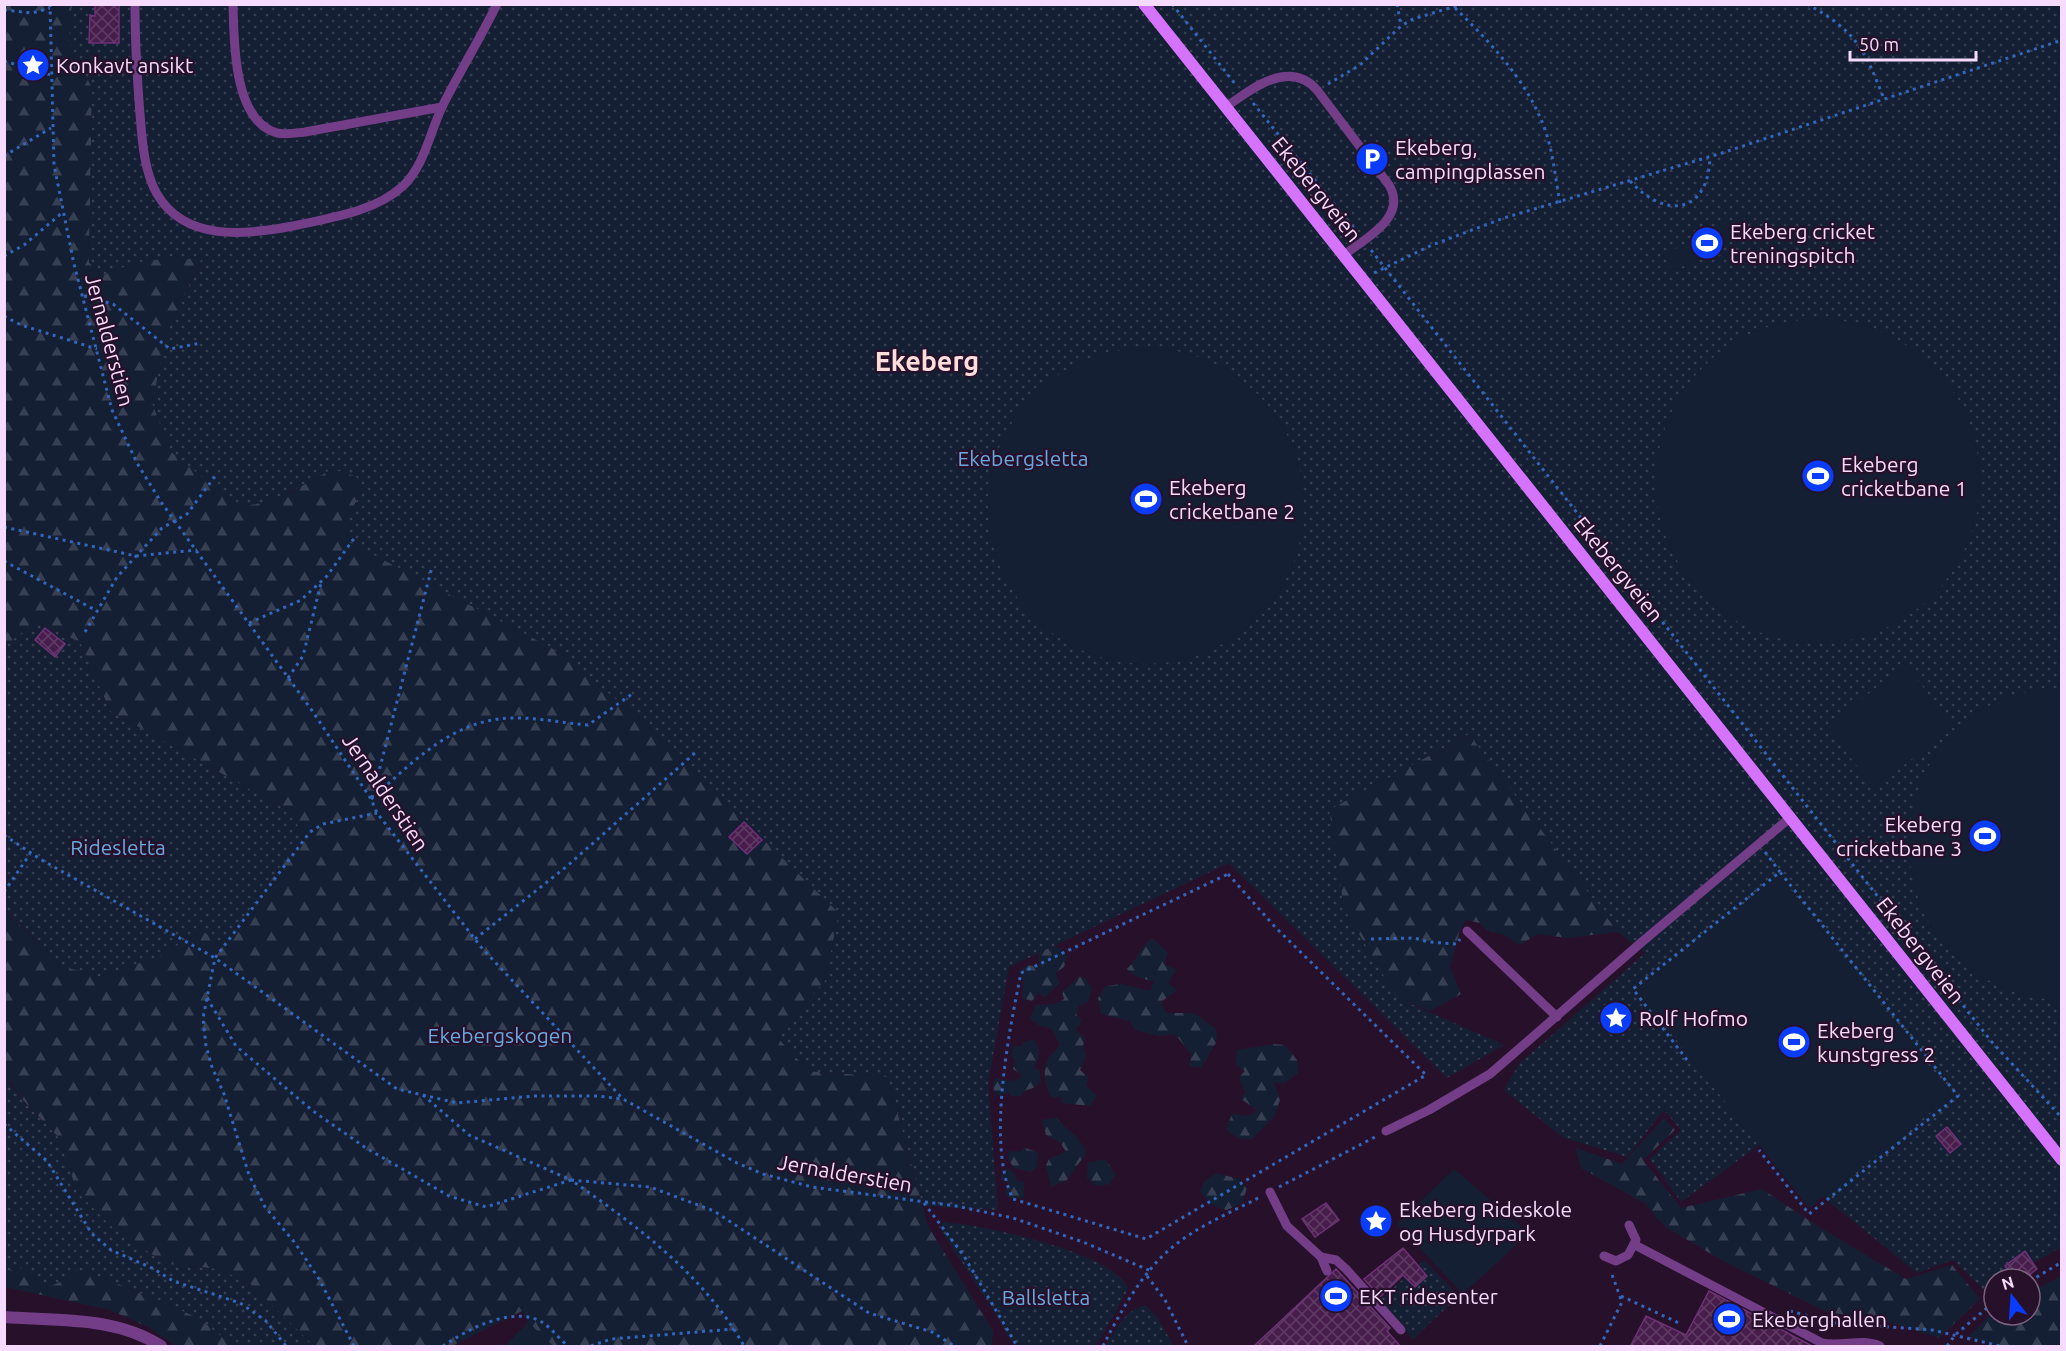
<svg xmlns="http://www.w3.org/2000/svg" width="2066" height="1351" viewBox="0 0 2066 1351" font-family="Ubuntu,sans-serif">
	<defs>
		<pattern id="forest-firs" width="22" height="20" patternUnits="userSpaceOnUse" patternTransform="scale(1.5)"><rect width="22" height="20" fill="#141f34"/><path d="M5 1l3.5 6h-7zM16 11l3.5 6h-7z" fill="#373f52"/></pattern>
		<pattern id="park-dots" width="8" height="8" patternUnits="userSpaceOnUse" patternTransform="scale(1.5)"><rect width="8" height="8" fill="#141f34"/><path d="M2 2h.1M6 6h.1" fill="none" stroke="#373f52" stroke-width="1.8" stroke-linecap="round"/></pattern>
		<pattern id="building-cross-hatch" width="8" height="8" patternUnits="userSpaceOnUse" patternTransform="scale(1.5)"><rect width="8" height="8" fill="#461d4b"/><path d="M0 0l8 8M0 8l8-8" fill="none" stroke="#613d66"/></pattern>
	</defs>
	<rect width="100%" height="100%" fill="#27112a"/>
	<g fill="url(#forest-firs)">
		<path d="M5,5H72L69,42L92,88L89,262L101,276C135,261 165,255 201,259L167,333L287,494L332,469L356,476L362,491L348,517V541L552,648L638,717L839,913L825,981L776,1036L809,1071L888,1077L928,1226L993,1331L992,1346H553L528,1322L522,1311L452,1346H314L250,1284L219,1269L166,1264L114,1229L77,1192L59,1138L22,1099L5,1076L4,909L61,966L157,957L202,931L288,811L110,711L80,642L35,622L5,647Z"/>
		<path d="M1470,734L1618,932L1567,938L1538,934L1520,945L1502,934L1487,931L1480,923L1467,920L1460,930L1450,967L1461,994L1430,1011L1397,998L1344,909L1329,809Z"/>
		<path d="M1152,938L1168,953L1164,964L1176,970L1168,983L1177,990L1161,1002L1166,1013H1194L1216,1029L1217,1041L1201,1068L1189,1066L1191,1054L1175,1034L1159,1036L1135,1030L1130,1021L1101,1014L1098,998L1106,986L1121,984L1150,991L1154,982L1135,976L1127,969C1137,959 1140,948 1152,938Z"/>
		<path d="M1048,944L1061,949L1067,956L1064,967L1055,973L1060,983L1045,997L1039,993L1032,1001L1022,998L1024,981L1019,972L1027,965L1039,967V950Z"/>
		<path d="M1080,976L1087,980L1092,989L1088,1002L1079,1006L1076,1014L1082,1021L1075,1030L1085,1038L1083,1046L1086,1056L1080,1070L1089,1078L1086,1086L1097,1096L1090,1106L1062,1103L1060,1096L1052,1098C1045,1088 1041,1067 1050,1056C1054,1052 1057,1050 1060,1045L1052,1029L1040,1026L1030,1019L1036,1005L1055,1004L1064,999L1062,992Z"/>
		<path d="M1033,1039C1041,1049 1040,1056 1034,1067L1039,1071L1041,1082L1033,1088L1024,1091L1022,1096H1011L1008,1093L999,1096L994,1092L993,1083L997,1078L1010,1081L1019,1079L1021,1074L1013,1069L1015,1060L1011,1055L1013,1046H1022L1023,1043Z"/>
		<path d="M1273,1044L1285,1045L1297,1060L1298,1073L1284,1084L1274,1082L1280,1100L1274,1117L1251,1140L1237,1138L1226,1129L1232,1114L1250,1116L1257,1110L1241,1099L1245,1092L1239,1077L1245,1071L1236,1065L1237,1050Z"/>
		<path d="M1057,1118C1069,1133 1079,1134 1086,1153L1067,1180L1051,1187L1046,1165L1049,1159L1066,1152L1060,1142L1046,1135L1042,1120Z"/>
		<path d="M1664,1118L1675,1130L1643,1160L1681,1208L1762,1189L1819,1227L1906,1279L1952,1265L1980,1299L1939,1338L1886,1321L1827,1312L1723,1261L1664,1226L1646,1204L1581,1168L1576,1148L1622,1164Z"/>
		<path d="M1025,1148L1038,1152L1037,1167L1031,1172L1014,1168L1008,1159L1009,1151L1020,1152Z"/>
		<path d="M1105,1159L1116,1175L1109,1184L1097,1186L1087,1178L1088,1163Z"/>
		<path d="M1008,1169L1015,1174L1016,1180L1024,1182V1196L1021,1198H1009L1005,1192L1010,1184L1001,1179L1002,1170Z"/>
		<path d="M1216,1173L1239,1179L1247,1188L1242,1203L1227,1210C1214,1207 1208,1203 1200,1191L1204,1182Z"/>
		<path d="M23,1267L60,1282L76,1270L112,1281L199,1318L233,1346H176L150,1328L110,1310L5,1287V1271Z"/>
		<path d="M2061,1276V1346H1999L1968,1337L1994,1311V1315H2030V1292Z"/>
	</g>
	<g fill="url(#park-dots)">
		<path d="M72,4L2061,5V1247L2006,1279H1994V1286L1985,1291L1953,1260L1917,1273L1826,1199L1785,1126L1681,1202L1650,1159L1681,1130L1664,1110L1627,1157L1562,1137L1504,1090L1519,1064L1645,953L1618,932L1469,734L1329,810L1344,909L1397,998L1504,1045L1447,1078L1229,863L1009,967L988,1084L998,1210L923,1206L888,1077L809,1071L776,1036L825,981L839,913L638,717L552,648L347,541L348,517L362,491L356,476L332,469C302,485 274,505 239,506L171,452L152,403L167,333L201,260C165,255 135,261 101,276L89,262L92,88L69,42Z"/>
		<path d="M35,622L80,642L110,711L288,811L303,833L261,895L223,943L202,931L157,957L100,977L61,966L5,909L4,647Z"/>
		<path d="M4,1076L22,1100L59,1138L77,1192L114,1229L166,1264L219,1269L250,1284L314,1346H233L199,1318L112,1281L76,1270L60,1282L44,1289L23,1268L5,1271Z"/>
		<path d="M944,1222C982,1225 1115,1252 1128,1289L1096,1346H1014L997,1316L939,1227Z"/>
		<path d="M1424,1260L1459,1296L1413,1339L1379,1301Z"/>
		<path d="M1146,1305L1158,1319L1174,1346H1105C1116,1330 1126,1308 1146,1305Z"/>
	</g>
	<g fill="#141f34">
		<path d="M1742,215L1750,232L1672,272L1664,255Z"/>
		<circle cx="1818" cy="481" r="162"/>
		<circle cx="1146" cy="506" r="158"/>
		<path d="M1906,665L1954,727L1874,788L1826,726Z"/>
		<path d="M2061,688H2062L2061,1001C1849,983 1868,692 2061,688Z"/>
		<path d="M1780,876L1952,1095L1809,1208L1636,989Z"/>
		<path d="M1454,1169L1529,1233L1463,1294L1397,1224Z"/>
		<path d="M528,1322L553,1346H505Z"/>
	</g>
	<g fill="url(#building-cross-hatch)" stroke="#6e3076" stroke-width="1.5">
		<path d="M95,4H119V43H89L90,15L95,16Z"/>
		<path d="M45,628L65,644L55,657L35,640Z"/>
		<path d="M744,822L762,840L747,854L729,837Z"/>
		<path d="M1947,1127L1961,1144L1950,1153L1936,1136Z"/>
		<path d="M1326,1203L1339,1220L1315,1237L1302,1219Z"/>
		<path d="M1403,1248L1427,1276L1415,1287L1403,1275L1380,1297L1364,1279Z"/>
		<path d="M2025,1251L2037,1269L2024,1279H2014L2005,1266Z"/>
		<path d="M1336,1269L1390,1328L1387,1331L1401,1347H1253Z"/>
		<path d="M1709,1291L1814,1347H1630L1646,1316L1686,1335Z"/>
	</g>
	<g fill="none" stroke-linecap="round" stroke-linejoin="round">
		<g stroke="#3265bb" stroke-width="3" stroke-dasharray="3 4.5" stroke-linecap="butt">
			<path d="M50,4L54,165L74,264L112,410L137,463L161,502L313,712L371,799L377,813L481,947L623,1099L737,1163L763,1174L812,1187L956,1206L1013,1218L1083,1242L1151,1271"/>
			<path d="M1172,4L1236,85"/>
			<path d="M1397,4L1401,26"/>
			<path d="M1807,4C1856,31 1864,48 1884,99"/>
			<path d="M1455,8C1493,45 1533,87 1548,139C1554,160 1556,182 1560,203"/>
			<path d="M4,10L32,13L50,8"/>
			<path d="M4,61L51,75"/>
			<path d="M1328,84L1360,65L1401,26L1413,19L1463,4"/>
			<path d="M1253,103L1356,231"/>
			<path d="M4,156L51,128"/>
			<path d="M1630,181C1665,219 1708,215 1710,157"/>
			<path d="M1371,250L1991,1041L2062,1118"/>
			<path d="M4,256L24,245L63,212"/>
			<path d="M1374,273L1432,245L1504,218L1722,153L2062,40"/>
			<path d="M84,296L113,304L170,349L201,343"/>
			<path d="M4,316L21,325L97,349"/>
			<path d="M4,527L136,556L197,550"/>
			<path d="M4,561L97,611"/>
			<path d="M249,623L301,600L327,576L355,537"/>
			<path d="M85,632L117,577L162,528L187,514L216,475"/>
			<path d="M288,678L303,656L321,583"/>
			<path d="M372,798L432,567"/>
			<path d="M371,799C412,763 452,720 510,718C536,717 562,723 588,725L632,694"/>
			<path d="M4,835L40,859L215,958L397,1089L457,1103L534,1096H597L623,1099"/>
			<path d="M1765,852L1780,872"/>
			<path d="M1228,874L1276,928L1426,1075L1146,1239L1013,1199C986,1145 1009,1032 1021,973Z"/>
			<path d="M4,892L30,854"/>
			<path d="M475,939L566,867L695,753"/>
			<path d="M1371,939L1414,938L1429,942L1457,944L1460,939"/>
			<path d="M207,998L236,1046L313,1111L366,1148L449,1196L486,1207L571,1180C637,1226 704,1275 744,1346"/>
			<path d="M1687,1060L1633,989L1780,872L1958,1096L1809,1214L1759,1150"/>
			<path d="M423,1095L469,1135L571,1180L650,1187L714,1211L869,1313L932,1332L954,1346"/>
			<path d="M4,1124L47,1161L92,1234L111,1250L154,1269L173,1281L240,1303L266,1321L286,1346"/>
			<path d="M1279,1187L1377,1136"/>
			<path d="M924,1203L964,1256L1017,1346"/>
			<path d="M1147,1276L1165,1300L1188,1346"/>
			<path d="M2030,1281L2062,1262"/>
			<path d="M1621,1296L1681,1324"/>
			<path d="M1790,1311L1835,1323L1932,1330L2000,1346"/>
			<path d="M354,1346L319,1279L295,1243L265,1207L249,1175L224,1094L212,1067L206,1046L203,1018L215,958L310,832L323,824L377,813"/>
			<path d="M443,1346C467,1330 510,1306 540,1321C550,1326 559,1339 568,1346"/>
			<path d="M591,1346L611,1339L734,1329"/>
			<path d="M1103,1346C1121,1311 1143,1270 1175,1245C1200,1225 1232,1212 1260,1197"/>
			<path d="M1600,1346L1622,1302L1611,1272"/>
			<path d="M1947,1346L1955,1335L1994,1302"/>
		</g>
		<g stroke="#743d88" stroke-width="9">
			<path d="M135,4C135,41 137,77 140,114C142,139 144,172 157,194C185,242 246,235 293,226C329,218 375,212 403,186C425,165 430,131 443,105C460,71 480,39 497,4"/>
			<path d="M233,4C234,40 233,121 277,133C286,135 296,133 305,132L442,107"/>
			<path d="M1226,107C1252,88 1290,59 1317,90L1389,185C1408,217 1366,238 1344,255"/>
			<path d="M1467,931L1557,1017"/>
			<path d="M1386,1131L1429,1110L1490,1074L1643,941L1791,817"/>
			<path d="M1270,1192L1287,1226L1321,1257L1327,1271"/>
			<path d="M1635,1245L1822,1343C1842,1347 1862,1338 1880,1346"/>
			<path d="M1604,1256L1616,1261L1628,1255L1636,1240L1629,1225"/>
			<path d="M1321,1257L1336,1260L1346,1269L1401,1330"/>
		</g>
		<path stroke="#743d88" stroke-width="12" d="M4,1317C57,1321 115,1316 161,1346"/>
		<path stroke="#d673fd" stroke-width="12" d="M1144,4L2062,1160"/>
	</g>
	<defs>
		<symbol id="sight-disc" viewBox="-11 -11 22 22"><circle r="9.5" fill="#0a3cfb" stroke="#27112a"/><path d="M0-6L1.8-2.2L6-1.7L2.9 1.2L3.7 5.4L0 3.3L-3.7 5.4L-2.9 1.2L-6-1.7L-1.8-2.2Z" fill="#fff"/></symbol>
		<symbol id="parking-disc" viewBox="-11 -11 22 22"><circle r="9.5" fill="#0a3cfb" stroke="#27112a"/><path d="M-3.5-5.5H1a3.5 3.5 0 0 1 0 7H-1V5.5H-3.5ZM-1-3.4V-.6H.8a1.4 1.4 0 0 0 0-2.8Z" fill="#fff"/></symbol>
		<symbol id="stadium-disc" viewBox="-11 -11 22 22"><circle r="9.5" fill="#0a3cfb" stroke="#27112a"/><path d="M0-5a6.5 5 0 1 0 0 10a6.5 5 0 1 0 0-10ZM-3.5-1.8h7v3.6h-7Z" fill="#fff"/></symbol>
	</defs>
	<g fill-rule="evenodd">
		<use href="#sight-disc" x="14" y="46" width="38" height="38"/>
		<use href="#parking-disc" x="1353" y="140" width="38" height="38"/>
		<use href="#stadium-disc" x="1688" y="224" width="38" height="38"/>
		<use href="#stadium-disc" x="1799" y="457" width="38" height="38"/>
		<use href="#stadium-disc" x="1127" y="480" width="38" height="38"/>
		<use href="#stadium-disc" x="1966" y="817" width="38" height="38"/>
		<use href="#sight-disc" x="1597" y="999" width="38" height="38"/>
		<use href="#stadium-disc" x="1775" y="1023" width="38" height="38"/>
		<use href="#sight-disc" x="1357" y="1202" width="38" height="38"/>
		<use href="#stadium-disc" x="1317" y="1277" width="38" height="38"/>
		<use href="#stadium-disc" x="1710" y="1300" width="38" height="38"/>
	</g>
	<g text-anchor="middle" dominant-baseline="central" stroke-width="4.5" stroke-linejoin="round" paint-order="stroke">
		<g font-size="21" fill="#f7dbfe" stroke="#27112a" text-anchor="start">
			<text x="56" y="65">Konkavt ansikt</text>
			<text x="1395" y="147">Ekeberg,<tspan x="1395" dy="24">campingplassen</tspan></text>
			<text x="1730" y="231">Ekeberg cricket<tspan x="1730" dy="24">treningspitch</tspan></text>
			<text x="1841" y="464">Ekeberg<tspan x="1841" dy="24">cricketbane 1</tspan></text>
			<text x="1169" y="487">Ekeberg<tspan x="1169" dy="24">cricketbane 2</tspan></text>
			<text x="1962" y="824" text-anchor="end">Ekeberg<tspan x="1962" dy="24">cricketbane 3</tspan></text>
			<text x="1639" y="1018">Rolf Hofmo</text>
			<text x="1817" y="1030">Ekeberg<tspan x="1817" dy="24">kunstgress 2</tspan></text>
			<text x="1399" y="1209">Ekeberg Rideskole<tspan x="1399" dy="24">og Husdyrpark</tspan></text>
			<text x="1359" y="1296">EKT ridesenter</text>
			<text x="1752" y="1319">Ekeberghallen</text>
		</g>
		<g font-size="21" fill="#f7dbfe" stroke="#27112a">
			<text transform="translate(1317 189) rotate(51)">Ekebergveien</text>
			<text transform="translate(110 340) rotate(75)">Jernalderstien</text>
			<text transform="translate(1619 569) rotate(51)">Ekebergveien</text>
			<text transform="translate(386 792) rotate(56)">Jernalderstien</text>
			<text transform="translate(1921 950) rotate(52)">Ekebergveien</text>
			<text transform="translate(845 1173) rotate(10)">Jernalderstien</text>
		</g>
		<g font-size="21" fill="#66aadf" stroke="#27112a">
			<text x="1023" y="458">Ekebergsletta</text>
			<text x="118" y="847">Ridesletta</text>
			<text x="500" y="1035">Ekebergskogen</text>
			<text x="1046" y="1297">Ballsletta</text>
		</g>
		<g font-size="27" font-weight="bold" fill="#fededc" stroke="#27112a">
			<text x="927" y="361">Ekeberg</text>
		</g>
	</g>
	<rect width="2066" height="1351" fill="none" stroke="#f7dbfe" stroke-width="12"/>
	<g transform="translate(2012 1297) rotate(343)"><circle r="28" fill="#27112a" stroke="#7a627f" stroke-width="1.5"/>
	<path d="M0-4.5L10 22L0 15L-10 22Z" fill="#0a3cfb"/>
	<text y="-9" font-size="16" font-weight="bold" text-anchor="middle" fill="#f7dbfe">N</text>
	</g>
	<path d="M1850 51v9h126v-9" fill="none" stroke="#f7dbfe" stroke-width="3"/>
	<text x="1859" y="51" font-size="18" fill="#f7dbfe" stroke="#27112a" stroke-width="4.5" paint-order="stroke">50 m</text>
</svg>
